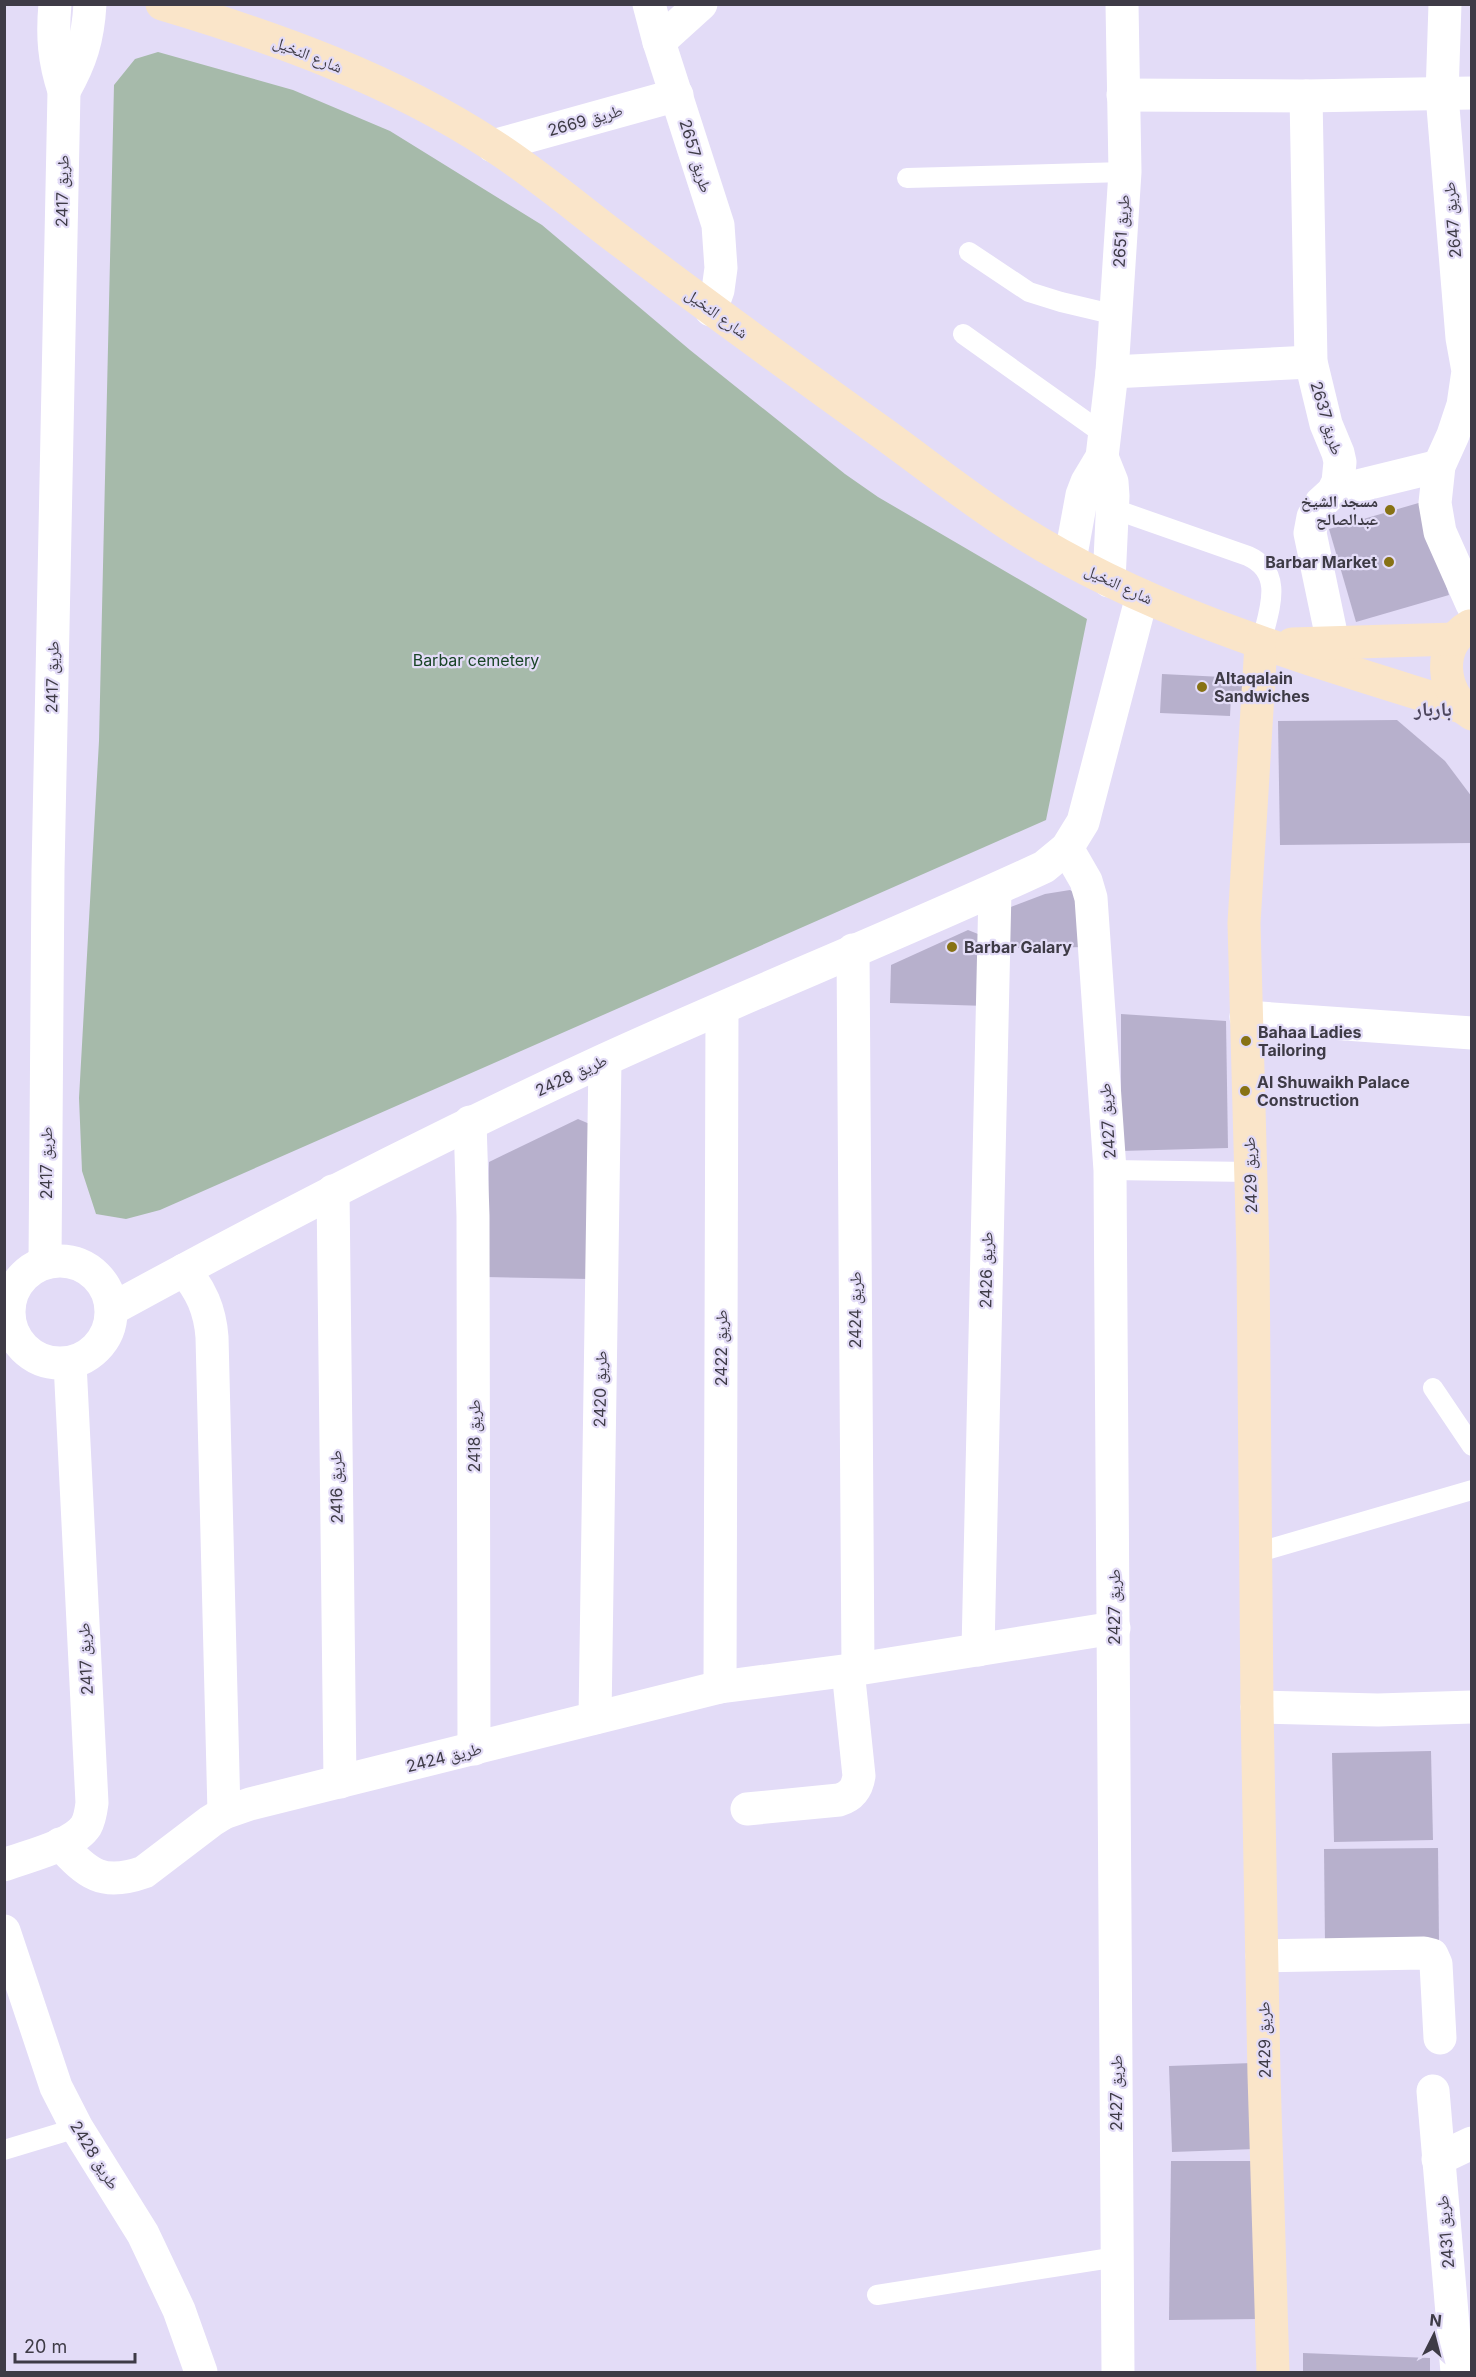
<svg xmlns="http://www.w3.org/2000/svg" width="1476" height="2377" viewBox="0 0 1476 2377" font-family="Inter,'Noto Naskh Arabic',sans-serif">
	<rect width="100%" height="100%" fill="#e3dcf7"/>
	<path fill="#a6baaa" d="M158,52L293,90L390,131L542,225L690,350L845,474L878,497L1087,619L1046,820L160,1210L126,1219L96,1214L82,1171L79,1098L99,741L114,85L135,59Z"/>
	<g fill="#b7b0cc">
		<path d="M1422,502L1449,595L1356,622L1329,529Z"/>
		<path d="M1162,674L1243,678L1242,696H1231L1230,716L1160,713Z"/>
		<path d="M1397,720L1445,761L1472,797V843L1280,845L1278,721Z"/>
		<path d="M1070,890L1084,899L1091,947L1007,948L1008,908L1045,894Z"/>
		<path d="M968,930L983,936L987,1006L890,1003L891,965Z"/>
		<path d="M1121,1014L1226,1021L1228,1148L1121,1151Z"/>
		<path d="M578,1119L592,1125L590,1279L486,1277L489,1162Z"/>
		<path d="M1431,1751L1433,1840L1334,1842L1332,1753Z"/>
		<path d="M1438,1848L1439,1943L1325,1944L1324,1849Z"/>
		<path d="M1252,2063L1255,2149L1172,2152L1169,2066Z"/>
		<path d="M1171,2161H1260V2319L1169,2320Z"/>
		<path d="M1303,2353L1430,2358V2372H1303Z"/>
	</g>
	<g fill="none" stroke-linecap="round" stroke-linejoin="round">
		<g stroke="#fff" stroke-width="20">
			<path d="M907,178L1125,172"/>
			<path d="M969,252L1029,292L1061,302L1116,315"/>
			<path d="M963,334L1105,435"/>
			<path d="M1114,509L1248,556C1286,573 1268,612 1261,644"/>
			<path d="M1110,1170L1250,1172"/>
			<path d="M1433,1388L1472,1446"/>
			<path d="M1256,1553L1472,1490"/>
			<path d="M4,2150L77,2128"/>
			<path d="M877,2295L1117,2257"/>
		</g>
		<g stroke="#fff" stroke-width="33">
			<path d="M649,4L659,42L718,225L721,268L718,290L711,310"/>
			<path d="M1445,4L1442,95L1462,338L1468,371L1463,405L1453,435L1439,466L1435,503L1440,532L1472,604"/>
			<path d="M659,42L701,4"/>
			<path d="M64,91C81,61 88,39 90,4"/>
			<path d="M1123,95L1306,96L1472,93"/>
			<path d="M1306,96L1311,362L1326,424L1338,453L1340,462L1338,482L1333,492L1321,503L1313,517L1310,533L1333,643"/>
			<path d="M493,146L677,95"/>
			<path d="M1112,372L1311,362"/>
			<path d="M1102,457L1112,482L1113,496L1109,581"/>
			<path d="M1333,492L1439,466"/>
			<path d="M1070,560L1082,495L1087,482L1102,457L1112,372L1125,172L1122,4"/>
			<path d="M1067,848L1086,881L1091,898L1110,1170L1118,2372"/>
			<path d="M853,950L858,1669"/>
			<path d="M1246,1017L1472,1033"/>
			<path d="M470,1122L473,1216L474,1749"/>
			<path d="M333,1191L340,1782"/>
			<circle cx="60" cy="1312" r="51"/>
			<path d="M45,1263L48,871L64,91C54,61 52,36 55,4"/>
			<path d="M184,1270C201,1290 210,1310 212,1337L224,1813"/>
			<path d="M112,1309C273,1221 435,1138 602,1061C748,994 898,935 1044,867L1067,848L1083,822L1142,596"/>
			<path d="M978,1650L995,890"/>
			<path d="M720,1687L722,1009"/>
			<path d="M1257,1707L1378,1710L1472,1707"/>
			<path d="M595,1718L605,1060"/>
			<path d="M747,1809L839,1800C852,1796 857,1789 859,1776L848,1670"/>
			<path d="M60,1844C88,1874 102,1887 144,1872L211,1821L224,1813L250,1804L720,1687L858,1669L1114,1628"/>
			<path d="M4,1865C27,1856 73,1846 86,1826C90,1819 91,1811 92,1803L70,1363"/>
			<path d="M4,1931L56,2087L77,2128L143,2234L179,2310L201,2372"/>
			<path d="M1262,1956L1424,1953L1432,1955L1436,1964L1440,2038"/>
			<path d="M1433,2091L1457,2372"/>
			<path d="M1438,2159L1472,2143"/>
		</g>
		<g stroke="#fae5c9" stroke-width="33">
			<path d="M162,4C276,38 391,79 492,145C539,175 584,214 630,248C714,312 799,373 884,434C928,466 972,501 1018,530C1154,616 1310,659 1462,707"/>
			<path d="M1470,626C1436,645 1441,694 1472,714"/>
			<path d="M1261,644L1244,923L1253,1256L1257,1707L1264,2075L1273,2372"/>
			<path d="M1292,644L1455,639"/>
		</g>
	</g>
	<g fill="#877214" stroke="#e3dcf7" stroke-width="2">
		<circle cx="1390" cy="510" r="6"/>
		<circle cx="1389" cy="562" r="6"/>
		<circle cx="1202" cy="687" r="6"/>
		<circle cx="952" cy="947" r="6"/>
		<circle cx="1246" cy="1041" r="6"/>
		<circle cx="1245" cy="1091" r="6"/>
	</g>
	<g text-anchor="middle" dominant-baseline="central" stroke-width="4.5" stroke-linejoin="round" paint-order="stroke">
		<g font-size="16" fill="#3e3b46" stroke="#e3dcf7">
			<text transform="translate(308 54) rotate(22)">شارع النخيل</text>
			<text transform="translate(585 120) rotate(-16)">طريق 2669</text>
			<text transform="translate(696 156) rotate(73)">طريق 2657</text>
			<text transform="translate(62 191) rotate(-89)">طريق 2417</text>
			<text transform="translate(1452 220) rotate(-95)">طريق 2647</text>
			<text transform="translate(1121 231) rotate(-86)">طريق 2651</text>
			<text transform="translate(717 313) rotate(36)">شارع النخيل</text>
			<text transform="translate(1327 418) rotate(73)">طريق 2637</text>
			<text transform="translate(1119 584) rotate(25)">شارع النخيل</text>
			<text transform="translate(52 677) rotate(-89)">طريق 2417</text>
			<text transform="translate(571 1075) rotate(-25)">طريق 2428</text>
			<text transform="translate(1107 1121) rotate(-94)">طريق 2427</text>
			<text transform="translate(46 1163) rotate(-90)">طريق 2417</text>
			<text transform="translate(1250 1175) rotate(-92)">طريق 2429</text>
			<text transform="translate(986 1270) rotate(-89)">طريق 2426</text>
			<text transform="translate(855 1310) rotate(-90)">طريق 2424</text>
			<text transform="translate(721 1348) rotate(-90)">طريق 2422</text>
			<text transform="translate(600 1389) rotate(-89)">طريق 2420</text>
			<text transform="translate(474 1436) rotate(-90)">طريق 2418</text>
			<text transform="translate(336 1487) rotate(-91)">طريق 2416</text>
			<text transform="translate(1114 1607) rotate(-90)">طريق 2427</text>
			<text transform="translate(85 1659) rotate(-93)">طريق 2417</text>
			<text transform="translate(444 1757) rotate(-14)">طريق 2424</text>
			<text transform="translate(1264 2040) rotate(-91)">طريق 2429</text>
			<text transform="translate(1116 2093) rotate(-90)">طريق 2427</text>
			<text transform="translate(95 2155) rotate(58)">طريق 2428</text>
			<text transform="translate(1445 2232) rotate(-95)">طريق 2431</text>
		</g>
		<g font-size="16" font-weight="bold" fill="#3e3b46" stroke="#e3dcf7" text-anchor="start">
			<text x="1378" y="501" text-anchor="end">مسجد الشيخ<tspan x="1378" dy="18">عبدالصالح</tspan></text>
			<text x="1377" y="562" text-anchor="end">Barbar Market</text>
			<text x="1214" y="678">Altaqalain<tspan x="1214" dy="18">Sandwiches</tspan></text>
			<text x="964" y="947">Barbar Galary</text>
			<text x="1258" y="1032">Bahaa Ladies<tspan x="1258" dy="18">Tailoring</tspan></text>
			<text x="1257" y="1082">Al Shuwaikh Palace<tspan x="1257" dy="18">Construction</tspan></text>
		</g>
		<g font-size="16" fill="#184426" stroke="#e3dcf7">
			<text x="476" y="660">Barbar cemetery</text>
		</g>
		<g font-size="20" font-weight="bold" fill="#4d465d" stroke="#e3dcf7">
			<text x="1433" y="709">باربار</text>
		</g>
	</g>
	<rect width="1476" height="2377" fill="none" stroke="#3e3b46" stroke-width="12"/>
	<g transform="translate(1434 2335) rotate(6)" stroke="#e3dcf7" stroke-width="4.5" paint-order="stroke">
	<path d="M0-4.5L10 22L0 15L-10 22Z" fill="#3e3b46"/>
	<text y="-9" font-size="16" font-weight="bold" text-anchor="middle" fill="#3e3b46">N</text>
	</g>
	<path d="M15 2353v9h120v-9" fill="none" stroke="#3e3b46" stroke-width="3"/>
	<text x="24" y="2353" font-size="18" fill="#3e3b46" stroke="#e3dcf7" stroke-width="4.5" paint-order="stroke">20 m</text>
</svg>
